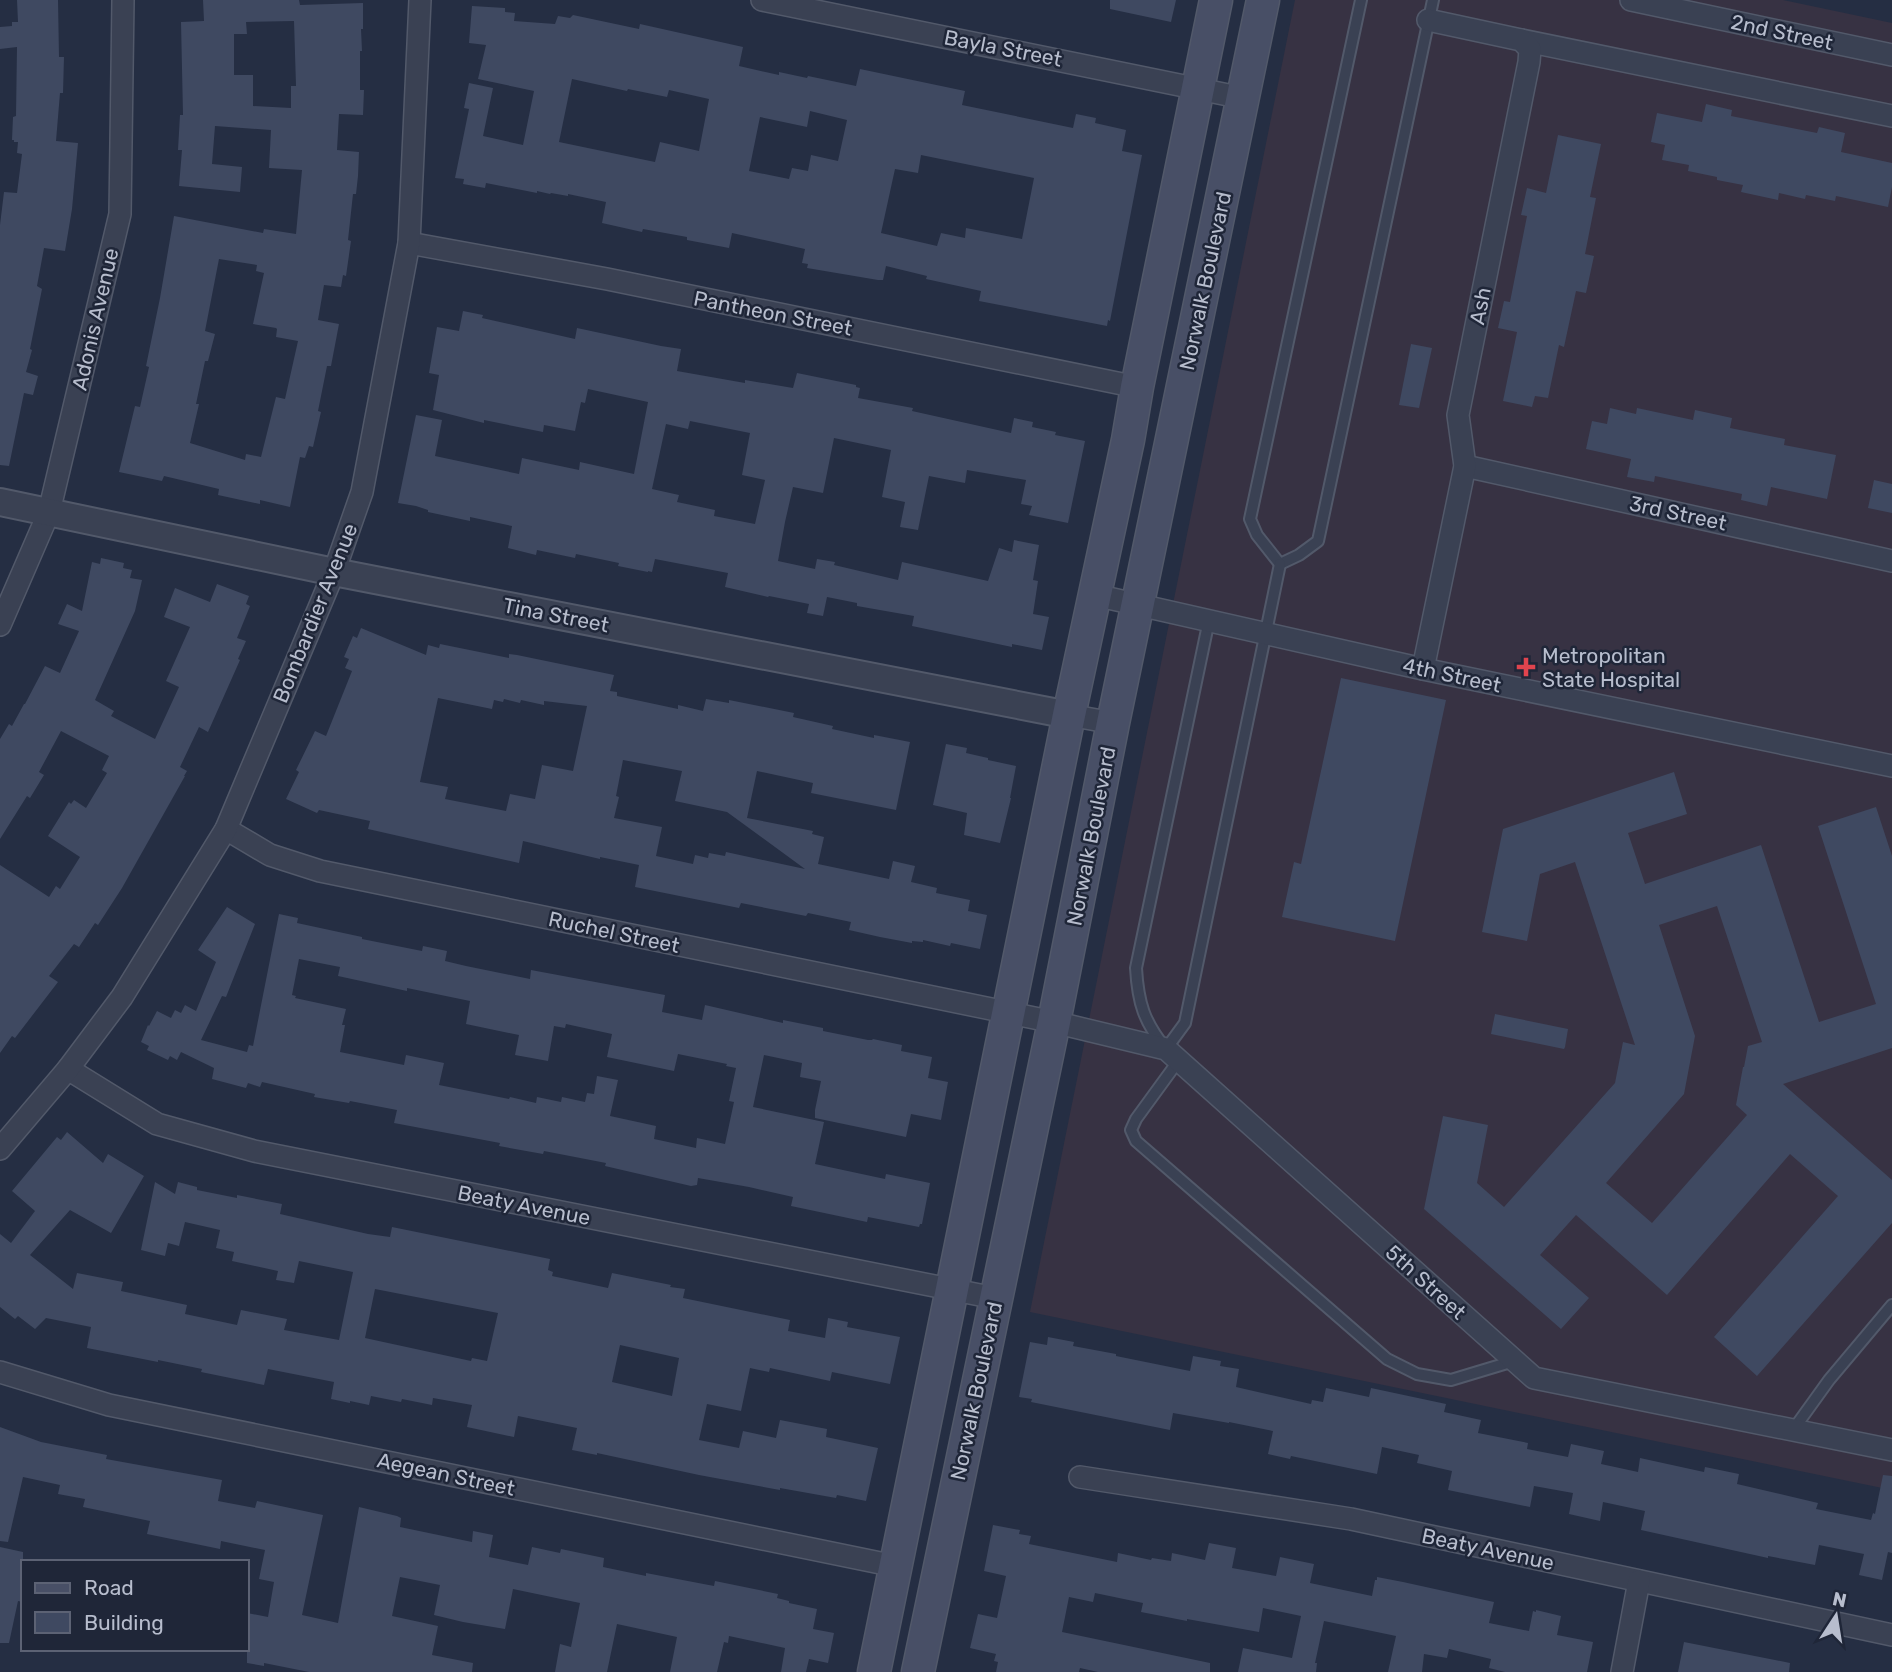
<svg xmlns="http://www.w3.org/2000/svg" width="1892" height="1672" viewBox="0 0 1892 1672" font-family="Rubik,sans-serif">
	<rect width="100%" height="100%" fill="#252e43"/>
	<path fill="#373243" d="M1295,0H1783L1892,23V1490L1030,1312Z"/>
	<g fill="#3f4961" fill-rule="evenodd">
		<path d="M17,0H58L59,57H64L63,93H60L56,141L78,143L72,209L65,251L44,248L37,286L42,289L30,349L32,350L26,372L38,376L33,395L24,393L9,466L0,465V225L4,192L17,193L22,154L17,153L18,142H14V140H12L13,117L16,116L17,47L0,49V27L12,26V22H18Z"/>
		<path d="M203,0H299L300,5L363,3V29H361L362,51H360V90H364L363,115L339,114L337,150L359,152L358,176L356,194H353L348,240L351,241L346,276L343,275L341,287L324,285L318,320L339,324L331,366H327L318,411L321,412L313,447L309,446L305,458L300,457L290,507L260,500V504L218,495L219,489L164,476L162,481L119,472L135,406L140,407L149,367L146,366L160,298L174,216L263,233L264,229L296,234L302,170L269,168L271,130L215,126L212,164L242,167L240,192L179,186L182,150H178L180,115H183L181,22L204,21ZM294,21L296,86H291V108L253,106V75H234V34H247L246,22ZM219,259L257,265L256,271L264,273L253,324L276,328L277,329L276,337L298,341L285,399L276,397L261,457L246,454L245,460L190,443L199,404H196L205,361H208L215,334L205,331Z"/>
		<path d="M1110,0H1176L1171,22L1110,9Z"/>
		<path d="M472,6L505,8V12L515,13L514,21L555,24L558,16L570,18L573,15L639,29L640,24L743,47L739,66L779,75V72L807,78L808,76L856,86L860,69L965,91L962,105L1073,128L1076,114L1096,118L1095,123L1126,130L1122,151L1142,155L1110,321L1108,320L1107,326L979,301L981,291L926,279L927,276L886,266L883,280H878L807,268L808,264L802,263L805,249L732,233L729,248L687,240V237L643,229L642,232L602,223L606,202L568,194V196L551,193L550,194L537,191V193L486,183L485,188L463,184L464,179L455,178L469,109L464,108L469,83L493,88L483,136L523,145L534,91L478,79L486,45L469,43ZM572,79L627,91L628,89L667,97L669,90L709,99L699,151L660,142L655,162L559,142ZM810,111L847,120L838,161L811,155L808,171L792,168L789,179L749,171L760,117L807,127ZM921,155L1034,178L1022,239L966,228L965,238L941,233L937,246L881,233L895,169L918,173Z"/>
		<path d="M1706,104L1732,110L1731,116L1817,133L1819,127L1845,133L1841,152L1892,163V187L1888,207L1836,196L1835,201L1806,195L1805,199L1779,193L1778,200L1741,192L1743,185L1717,180V177L1688,171L1689,165L1662,160L1665,145L1651,142L1657,113L1702,122Z"/>
		<path d="M1558,135L1601,144L1590,197L1596,198L1585,254L1594,256L1586,293L1576,291L1564,347L1559,345L1548,398L1535,396L1532,407L1503,401L1517,332L1498,328L1504,301L1510,302L1527,216L1521,215L1527,188L1546,193Z"/>
		<path d="M463,311L483,315L482,318L575,339L577,328L661,346L681,349L677,371L745,383V380L793,388L797,373L856,385V387L860,388L858,398L913,408L912,411L1011,433L1014,418L1033,422L1032,427L1056,432L1055,435L1085,441L1068,523L1029,515L1032,506L1021,504L1026,480L967,470L965,483L929,476L918,530L900,527L905,502L882,497L891,450L834,438L823,493L793,487L785,522L778,561L815,569L817,559L835,562L834,565L898,580L902,562L988,581L999,548L1012,552L1014,540L1039,545L1033,580L1038,581L1033,614L1049,617L1042,650L1012,644V647L912,626L914,616L857,606V603L827,597L823,616L807,613L809,604L769,596L768,597L725,587L728,573L655,559L652,572L648,571V572L618,566L619,563L576,554L575,558L537,550L536,555L508,548L512,526L470,517V521L428,512V510L416,506L398,503L416,415L442,420L435,456L519,474L522,458L579,470L580,462L634,474L648,402L588,389L585,403L581,402L575,431L544,425L543,432L484,420V423L433,410L439,375L429,373L437,327L459,331ZM690,421L750,433L742,475L765,480L755,524L714,516L715,510L677,502L679,495L652,489L666,424L688,429Z"/>
		<path d="M1411,344L1432,348L1419,408L1399,405Z"/>
		<path d="M1610,408L1636,414L1637,408L1693,420L1695,410L1732,418L1730,428L1785,439L1784,445L1836,455L1827,499L1771,487L1767,506L1741,500L1742,494L1655,476L1654,482L1627,477L1631,459L1586,449L1592,421L1607,424Z"/>
		<path d="M1874,480L1892,484V513L1868,508Z"/>
		<path d="M101,558L124,563L123,568L132,570L130,578L142,580L135,611L95,700L114,711L111,716L155,739L179,687L166,681L190,627L164,617L175,588L210,602L217,584L249,596L246,604L250,606L237,638L246,641L238,659L240,660L208,732L199,727L180,767L187,771L184,776H185L122,888L98,925L95,923L79,947L74,944L49,976L58,982L15,1038L12,1036L0,1053V865L49,897L56,886L60,889L80,857L48,836L69,802L71,804L74,800L86,808L107,773L102,770L109,756L61,731L39,772L44,775L30,798L27,796L0,839V739L9,724L12,726L24,704H25L45,666L60,673L79,631L58,624L67,604L82,611L92,562L100,564Z"/>
		<path d="M361,628L426,655L428,645L439,648L440,644L509,658V654L517,655L614,675L610,691L617,692V696L678,709V705L703,711L706,699L729,703V700L794,713L793,717L833,726L832,729L874,738V735L910,742L896,810L811,793L813,783L757,771L747,818L813,831L812,834L824,837L818,864L889,879L893,861L915,866L911,882L937,888L936,893L970,900L968,911L987,915L980,949L951,943L950,946L923,940V942L912,941V943L880,937L849,930L851,922L808,913L806,916L741,903L739,908L635,887L639,865L600,857V859L523,841L519,863L456,849L368,829L370,821L319,810L317,813L286,799L299,772L296,770L315,731L326,736L352,671L345,668L349,659L344,657L353,636L357,638ZM438,698L492,709L494,700L503,702L504,699L520,703L521,700L544,705V701L587,706L573,771L542,765L535,799L510,794L506,811L445,799L448,787L420,782ZM623,760L682,771L675,801L727,812L805,869L726,852L725,856L709,853L708,858L695,855L693,864L656,856L662,827L614,818L619,797L616,796Z"/>
		<path d="M1341,678L1446,700L1395,941L1282,917L1294,862L1301,864Z"/>
		<path d="M946,744L967,748L966,753L988,758V760L1016,766L1010,798H1011L1000,843L964,835L967,813L933,805Z"/>
		<path d="M1674,772L1687,814L1628,833L1645,884L1761,845L1819,1022L1876,1004L1818,826L1876,807L1892,856V1048L1783,1084L1892,1180V1223L1757,1376L1714,1337L1838,1196L1790,1154L1667,1295L1576,1215L1540,1255L1589,1298L1561,1329L1424,1209L1443,1116L1488,1125L1477,1183L1504,1207L1615,1083L1623,1042L1635,1045L1575,862L1540,874L1527,941L1482,932L1503,829ZM1717,906L1762,1042L1748,1046L1744,1067H1743L1736,1105L1747,1115L1652,1223L1606,1183L1684,1094L1695,1036L1659,925Z"/>
		<path d="M227,907L255,924L226,997L222,996L201,1040L247,1052L249,1045L253,1046L279,914L298,918L297,923L362,937V939L422,951L423,946L447,951L445,961L466,966L530,979L531,970L665,995L662,1012L702,1020L705,1005L783,1023V1020L823,1028V1031L868,1040H872L873,1039L902,1045L901,1051L932,1057L928,1078L948,1082L941,1120L911,1114L906,1137L815,1118V1110L821,1081L800,1077L802,1063L764,1055L753,1107L824,1122L815,1164L885,1179L886,1174L930,1183L922,1224H920L919,1227L868,1217L867,1222L791,1206L793,1197L749,1187L698,1178L697,1185L691,1186L605,1166L606,1163L544,1151L543,1154L499,1146L500,1143L394,1123L397,1110L350,1101L349,1103L314,1097L315,1094L262,1082L260,1087L248,1083L246,1088L212,1079L214,1068L181,1052L177,1060L170,1056L168,1060L147,1050L149,1046L141,1042L148,1025L149,1026L157,1011L171,1018L175,1010L181,1013L185,1005L196,1011L216,962L198,950ZM299,959L340,967L338,976L407,991V988L470,1001L466,1024L519,1035L515,1055L548,1061L554,1026L565,1028L566,1024L612,1034L607,1057L674,1071L678,1054L727,1064L726,1066L736,1068L729,1101L734,1102L725,1144L697,1138L696,1148L654,1139L656,1126L610,1116L618,1080L597,1076L594,1094L587,1093L585,1102L562,1097L561,1102L537,1097L536,1103L510,1097L509,1099L439,1085L444,1063L406,1055L404,1065L340,1052L345,1025H342L346,1009L295,998L296,996L292,995Z"/>
		<path d="M1495,1014L1568,1029L1565,1047L1564,1049L1491,1034Z"/>
		<path d="M67,1132L103,1163L108,1154L144,1176L111,1233L70,1210L30,1255L73,1289L77,1273L123,1282L121,1291L187,1305L185,1314L237,1325L241,1310L287,1319L284,1330L339,1340L353,1272L299,1261L294,1283L276,1280L278,1271L232,1261L234,1252L216,1248L220,1230L185,1222L179,1246L168,1243L165,1256L141,1250L155,1182L175,1194L178,1182L197,1187V1190L237,1198V1195L282,1204L280,1214L368,1234L390,1237L392,1227L550,1259L548,1270L553,1272L552,1276L608,1288L612,1273L671,1285L670,1287L685,1289L683,1298L790,1320L788,1331L825,1338L828,1318L848,1322L847,1327L900,1337L890,1384L832,1372L830,1381L770,1368L769,1372L750,1368L741,1411L707,1404L699,1440L739,1448L743,1431L776,1438L780,1420L827,1429L826,1437L878,1448L866,1501L837,1495L836,1498L780,1488V1490L699,1475L597,1453V1455L572,1450L577,1428L518,1416L514,1437L467,1427L472,1405L433,1398L432,1405L402,1399L401,1402L371,1396L369,1405L350,1401V1403L331,1399L334,1382L268,1369L264,1385L201,1372L202,1369L158,1360V1362L87,1348L91,1327L46,1318L35,1329L18,1316L15,1319L0,1307V1234L11,1243L35,1211L12,1191L57,1137L61,1140ZM375,1289L498,1313L487,1361L472,1358L471,1361L365,1338ZM620,1345L679,1358L672,1396L612,1382Z"/>
		<path d="M1048,1337L1074,1342L1073,1346L1116,1354V1356L1190,1371L1193,1356L1221,1361L1220,1366L1239,1369L1236,1387L1311,1404L1312,1400L1323,1402L1326,1388L1369,1397L1371,1388L1446,1404L1444,1412L1481,1420L1478,1433L1528,1443L1527,1449L1568,1457L1571,1444L1604,1451L1601,1464L1638,1472L1640,1458L1704,1472L1705,1467L1739,1474L1737,1484L1818,1503L1816,1509L1871,1520L1873,1513L1875,1514L1883,1475L1892,1476V1553L1888,1552L1882,1580L1859,1575L1864,1554L1819,1545L1815,1565L1768,1556V1558L1641,1530L1645,1511L1603,1502L1600,1521L1569,1514L1573,1493L1534,1486L1530,1507L1448,1490L1452,1471L1417,1463L1419,1455L1382,1447L1377,1474L1291,1456L1290,1459L1268,1454L1273,1431L1229,1422V1423L1173,1413L1170,1430L1031,1402L1032,1399L1019,1397L1030,1342L1047,1345Z"/>
		<path d="M0,1427L41,1442L107,1455L106,1459L222,1480L218,1501L255,1508L257,1501L323,1515L302,1615L338,1623L359,1507L397,1516L401,1518L400,1527L472,1542L473,1531L493,1535L489,1557L528,1565L532,1547L560,1553L561,1549L604,1558L603,1567L646,1576V1573L714,1586L715,1581L778,1594L777,1598L789,1601V1603L817,1609L813,1629L834,1633L828,1663L809,1659L806,1672H781L785,1648L729,1636L728,1643L724,1642L717,1672H670L677,1637L617,1624L607,1672H555L560,1644L571,1647L580,1603L513,1589L505,1629L463,1622L434,1615L440,1585L400,1577L392,1616L438,1626L432,1655L473,1663L472,1672H309L264,1663V1666L247,1663V1613L268,1617L274,1582L259,1579L265,1550L221,1541L220,1549L147,1534L150,1521L83,1507L85,1499L58,1494L60,1485L23,1477L8,1542L0,1541Z"/>
		<path d="M993,1525L1020,1530L1019,1534L1031,1536L1029,1544L1117,1562L1118,1553L1151,1560L1152,1558L1171,1561L1172,1553L1205,1560L1209,1543L1236,1548L1232,1568L1276,1576L1280,1557L1314,1564L1310,1583L1372,1596L1375,1580H1377V1577L1403,1582L1494,1602L1489,1623L1529,1631L1533,1611L1536,1612V1610L1561,1616L1557,1635L1593,1642L1587,1672H1505L1489,1668L1491,1659L1449,1649L1447,1658L1424,1654L1422,1672H1388L1396,1636L1324,1621L1315,1663H1317L1316,1672H1238L1243,1648L1292,1658L1301,1616L1263,1608L1259,1632L1187,1619V1621L1141,1612L1143,1603L1095,1593L1093,1602L1069,1597L1062,1632L1210,1663V1672H1098L1080,1668L1079,1672H996L998,1662L994,1661L996,1654L970,1648L978,1614L997,1618L1006,1576L984,1571Z"/>
		<path d="M0,1547L23,1552V1602L18,1601L9,1643H0Z"/>
		<path d="M1684,1642L1790,1663L1789,1672H1678Z"/>
	</g>
	<g fill="none" stroke-linecap="round" stroke-linejoin="round">
		<defs>
			<g id="service">
				<path d="M1280,564L1299,555L1318,541L1433,0"/>
				<path d="M1280,564L1257,535L1250,519L1361,0"/>
				<path d="M1209,620L1136,968C1138,1003 1144,1022 1166,1049L1185,1023L1280,564"/>
				<path d="M1179,1060L1136,1119L1131,1130L1136,1141L1387,1359L1417,1374L1451,1380L1514,1361"/>
				<path d="M1793,1430L1829,1380L1892,1305"/>
			</g>
			<g id="minor">
				<path d="M762,0L1243,98"/>
				<path d="M1631,0L1892,55"/>
				<path d="M1521,40L1892,116"/>
				<path d="M409,243L607,279L1137,387"/>
				<path d="M1465,466L1892,561"/>
				<path d="M1095,595L1423,669L1892,766"/>
				<path d="M0,625L49,512L120,214L123,0"/>
				<path d="M1423,669L1465,466L1458,415L1529,62L1530,49L1521,40L1428,20"/>
				<path d="M1069,715L1113,723"/>
				<path d="M226,829L270,855L320,871L1054,1022L1166,1049L1534,1378L1892,1450"/>
				<path d="M68,1069L157,1124L254,1151L995,1298"/>
				<path d="M0,1149L68,1069L122,997L226,829L334,572L362,492L409,243L420,0"/>
				<path d="M0,1372L109,1405L895,1566"/>
				<path d="M1080,1477L1351,1519L1892,1635"/>
				<path d="M1622,1672L1639,1581"/>
			</g>
			<path id="tertiary" d="M0,502L334,572L1069,715"/>
			<g id="secondary">
				<path d="M874,1672L1069,715L1128,440L1137,387L1216,0"/>
				<path d="M918,1672L1054,1022L1113,723L1263,0"/>
			</g>
		</defs>
		<use href="#service" stroke="#52596a" stroke-width="14"/>
		<use href="#minor" stroke="#52596a" stroke-width="24"/>
		<use href="#tertiary" stroke="#52596a" stroke-width="30"/>
		<use href="#secondary" stroke="#52596a" stroke-width="35"/>
		<use href="#service" stroke="#3a4153" stroke-width="10"/>
		<use href="#minor" stroke="#3a4153" stroke-width="21"/>
		<use href="#tertiary" stroke="#3a4153" stroke-width="26"/>
		<use href="#secondary" stroke="#484f66" stroke-width="32"/>
	</g>
	<path fill="#e0444e" stroke="#1f2638" stroke-width="2.5" d="M1522.5 656.5h7v7h7v7h-7v7h-7v-7h-7v-7h7z"/>
	<g text-anchor="middle" dominant-baseline="central" stroke-width="5" stroke-linejoin="round" paint-order="stroke">
		<g font-size="21" fill="#b7bdcd" stroke="#1f2638">
			<text transform="translate(1782 32) rotate(12)">2nd Street</text>
			<text transform="translate(1003 48) rotate(11)">Bayla Street</text>
			<text transform="translate(1205 281) rotate(-78)">Norwalk Boulevard</text>
			<text transform="translate(1480 306) rotate(-79)">Ash</text>
			<text transform="translate(773 313) rotate(11)">Pantheon Street</text>
			<text transform="translate(95 319) rotate(-77)">Adonis Avenue</text>
			<text transform="translate(1678 513) rotate(12)">3rd Street</text>
			<text transform="translate(315 613) rotate(-68)">Bombardier Avenue</text>
			<text transform="translate(556 615) rotate(11)">Tina Street</text>
			<text transform="translate(1452 675) rotate(12)">4th Street</text>
			<text transform="translate(1091 836) rotate(-79)">Norwalk Boulevard</text>
			<text transform="translate(614 932) rotate(12)">Ruchel Street</text>
			<text transform="translate(524 1205) rotate(11)">Beaty Avenue</text>
			<text transform="translate(1426 1282) rotate(42)">5th Street</text>
			<text transform="translate(976 1391) rotate(-78)">Norwalk Boulevard</text>
			<text transform="translate(446 1474) rotate(12)">Aegean Street</text>
			<text transform="translate(1488 1549) rotate(12)">Beaty Avenue</text>
		</g>
		<g font-size="21" fill="#b7bdcd" stroke="#1f2638" text-anchor="start">
			<text x="1542" y="655">Metropolitan<tspan x="1542" dy="24">State Hospital</tspan></text>
		</g>
	</g>
	<rect x="21" y="1560" width="228" height="91" fill="#1f2638" stroke="#5c6274" stroke-width="2"/>
	<rect x="35" y="1583" width="35" height="10" fill="#484f66" stroke="#5c6274" stroke-width="2"/>
	<text x="84" y="1595" font-size="21" fill="#b7bdcd">Road</text>
	<rect x="35" y="1612" width="35" height="21" fill="#3f4961" stroke="#5c6274" stroke-width="2"/>
	<text x="84" y="1630" font-size="21" fill="#b7bdcd">Building</text>
	<g transform="translate(1836 1616) rotate(12)" stroke="#1f2638" stroke-width="5" paint-order="stroke">
	<path d="M0-5L12 26L0 18L-12 26Z" fill="#b7bdcd"/>
	<text y="-10" font-size="19" font-weight="bold" text-anchor="middle" fill="#b7bdcd">N</text>
	</g>
</svg>
